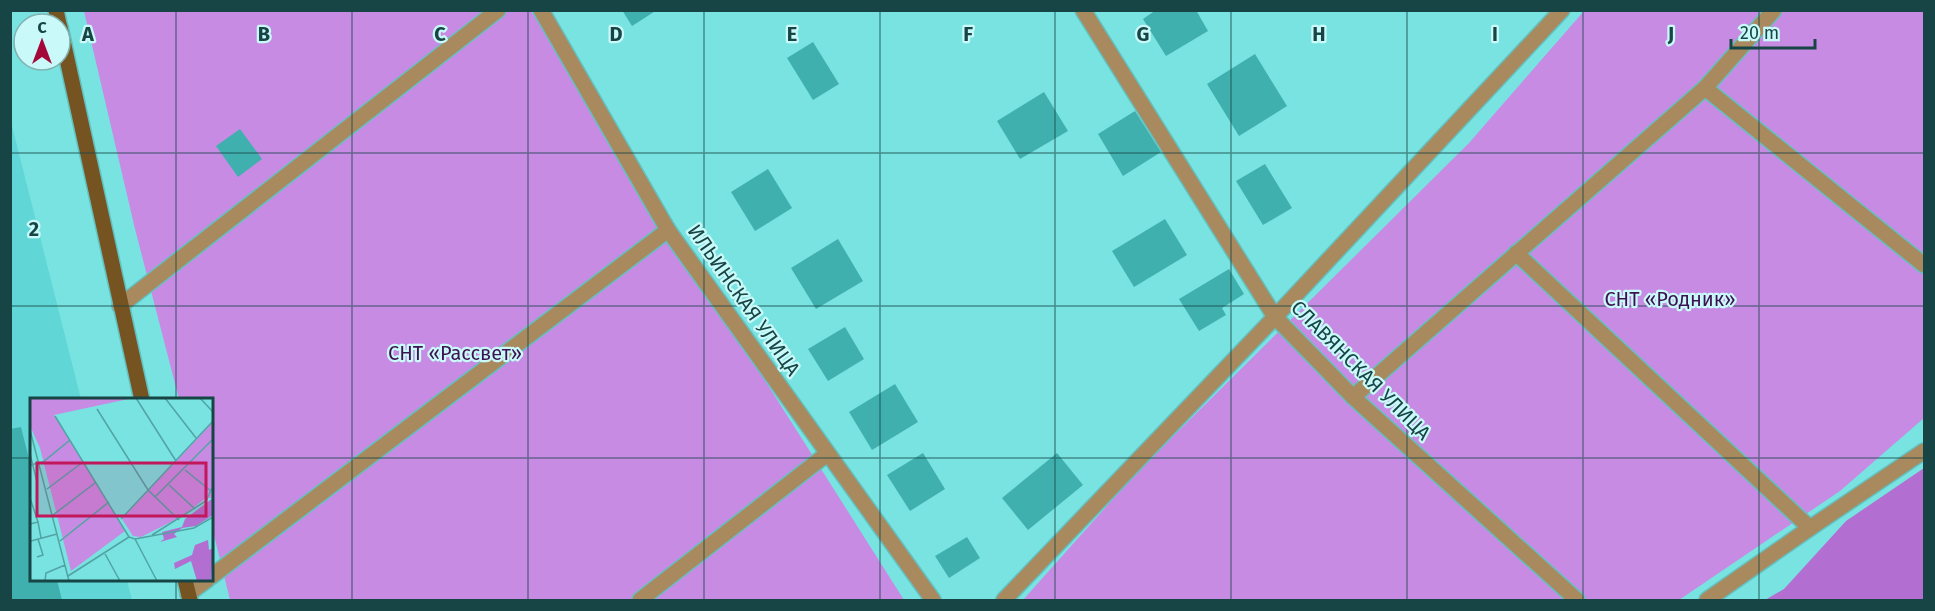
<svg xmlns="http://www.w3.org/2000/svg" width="1935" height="611" viewBox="0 0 1935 611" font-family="'Fira Sans',sans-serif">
	<rect width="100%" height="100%" fill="#78e3e1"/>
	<path fill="#60d7d6" d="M10,118L81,399L32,400V580H127L132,600H11Z"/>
	<g fill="#c78be4">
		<path d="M84,11H531L904,600H230L212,527V400L179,399L135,229Z"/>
		<path d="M1584,11H1924V418L1840,491L1679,600H1023L1137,472L1469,143Z"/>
	</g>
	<path fill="#b26fd1" d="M1924,468V600H1765L1784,589L1846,521Z"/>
	<g fill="#40b0af">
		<path d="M622,10H657L632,26Z"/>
		<path d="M1156,10H1196L1208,31L1166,56L1143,19Z"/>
		<path d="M813,42L839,84L813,100L787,58Z"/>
		<path d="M1255,54L1287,106L1239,136L1207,84Z"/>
		<path d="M1044,92L1068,131L1020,159L997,121Z"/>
		<path d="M1135,111L1161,152L1123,176L1098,134Z"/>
		<path d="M240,129L262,159L238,177L216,146Z"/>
		<path d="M1265,164L1292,208L1263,225L1236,181Z"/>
		<path d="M768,169L792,208L755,231L731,192Z"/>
		<path d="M1165,219L1187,255L1134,287L1112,251Z"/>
		<path d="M838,239L863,281L816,309L791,268Z"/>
		<path d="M1229,269L1244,294L1222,308L1226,315L1199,331L1179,299Z"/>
		<path d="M845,327L864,359L828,381L808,349Z"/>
		<path d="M895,384L918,422L872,450L849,412Z"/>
		<path d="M21,427L32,471V580H57L62,600H10V429Z"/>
		<path d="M923,453L945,489L910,511L887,475Z"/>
		<path d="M1057,453L1083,485L1028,530L1002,498Z"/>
		<path d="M967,537L980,558L949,578L935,556Z"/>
	</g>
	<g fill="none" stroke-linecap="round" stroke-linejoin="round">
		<defs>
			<g id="minor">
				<path d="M541,10L668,230L933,600"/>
				<path d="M1083,10L1275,317L1353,397L1577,600"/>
				<path d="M1705,88L1924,265"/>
				<path d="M1516,253L1810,528"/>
				<path d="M120,306L498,10"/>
				<path d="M1353,397L1705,88L1774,10"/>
				<path d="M212,576L668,230"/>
				<path d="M188,594L207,580"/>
				<path d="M640,600L827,454"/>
				<path d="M1004,600L1275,317L1562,10"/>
				<path d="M1707,600L1810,528L1924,451"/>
			</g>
			<g id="major">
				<path d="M56,10L59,24"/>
				<path d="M60,27L142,400"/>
				<path d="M185,580L190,600"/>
			</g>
		</defs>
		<use href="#minor" stroke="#63c0bf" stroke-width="18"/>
		<use href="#major" stroke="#63c0bf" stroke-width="18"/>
		<use href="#minor" stroke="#a9895e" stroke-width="15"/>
		<use href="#major" stroke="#765422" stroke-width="15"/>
	</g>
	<path fill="none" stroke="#174545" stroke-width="1.5" stroke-opacity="0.55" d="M176,10V400M352,10V600M528,10V600M704,10V600M880,10V600M1055,10V600M1231,10V600M1407,10V600M1583,10V600M1759,10V600M10,153H1924M10,306H1924M10,458H32M212,458H1924M176,580V600"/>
	<g text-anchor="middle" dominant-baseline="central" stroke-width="4.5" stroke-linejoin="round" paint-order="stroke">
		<g font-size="20" fill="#3e1150" stroke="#c9faf9">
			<text x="1670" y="299">СНТ «Родник»</text>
			<text x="455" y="353">СНТ «Рассвет»</text>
		</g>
		<g font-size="20" fill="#174545" stroke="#c9faf9">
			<text transform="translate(744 300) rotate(55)">ИЛЬИНСКАЯ УЛИЦА</text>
			<text transform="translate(1361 370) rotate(45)">СЛАВЯНСКАЯ УЛИЦА</text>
		</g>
	</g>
	<g transform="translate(30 398)">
		<rect width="183" height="183" fill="#78e3e1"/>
		<path d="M0,0H103L24,17L95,133L41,173L10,50L0,28ZM183,24V100H176L151,119L111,139L103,138L92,121Z" fill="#c78be4"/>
		<path d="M183,100V117L166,128L152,130L144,136L147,139L130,144L134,141L132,134L152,129L155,121ZM178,142L179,152L183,150L181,183H167L161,163L145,171L144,165L162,157L165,147Z" fill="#b26fd1"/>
		<path fill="none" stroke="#51a4a3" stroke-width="1.5" d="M106,0L146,63M135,0L166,40M170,0L183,14M67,11L118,92L149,122M25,18L99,139M0,32L39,183M0,56L7,84M0,67L13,64L40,42M155,72L181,93M139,87L165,111M17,91L53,64M125,99L183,41M0,100L8,124M23,117L65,85M91,121L183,23M0,126L8,124L11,140M122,137L176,103L183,88M99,139L105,141L127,183M105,141L164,130L183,119M1,143L27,136M30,143L79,104M74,154L90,183M7,159L13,157L8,141M38,178L99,139M15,183L16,175L35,167"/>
		<path fill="#c2185b" fill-opacity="0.15" stroke="#c2185b" stroke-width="3" d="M7,65H176V118H7Z"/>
		<rect width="183" height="183" fill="none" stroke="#174545" stroke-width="3"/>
	</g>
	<g font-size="20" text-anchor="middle" font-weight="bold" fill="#174545" stroke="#c9faf9" stroke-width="4.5" stroke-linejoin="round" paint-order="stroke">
		<text x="88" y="41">A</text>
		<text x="264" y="41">B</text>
		<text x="440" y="41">C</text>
		<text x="616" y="41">D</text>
		<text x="792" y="41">E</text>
		<text x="968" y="41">F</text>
		<text x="1143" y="41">G</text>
		<text x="1319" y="41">H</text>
		<text x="1495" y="41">I</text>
		<text x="1671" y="41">J</text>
		<text x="34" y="236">2</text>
	</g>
	<rect width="1935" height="611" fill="none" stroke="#174545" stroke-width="24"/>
	<g transform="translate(42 42)"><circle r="28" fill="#c9faf9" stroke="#82b2b1" stroke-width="1.5"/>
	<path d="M0-4.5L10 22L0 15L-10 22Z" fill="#a40838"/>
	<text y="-9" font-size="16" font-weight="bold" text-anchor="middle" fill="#174545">С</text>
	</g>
	<path d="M1731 39v9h84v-9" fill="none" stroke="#174545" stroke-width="3"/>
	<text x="1740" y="39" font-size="18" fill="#174545" stroke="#c9faf9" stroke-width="4.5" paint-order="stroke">20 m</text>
</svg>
